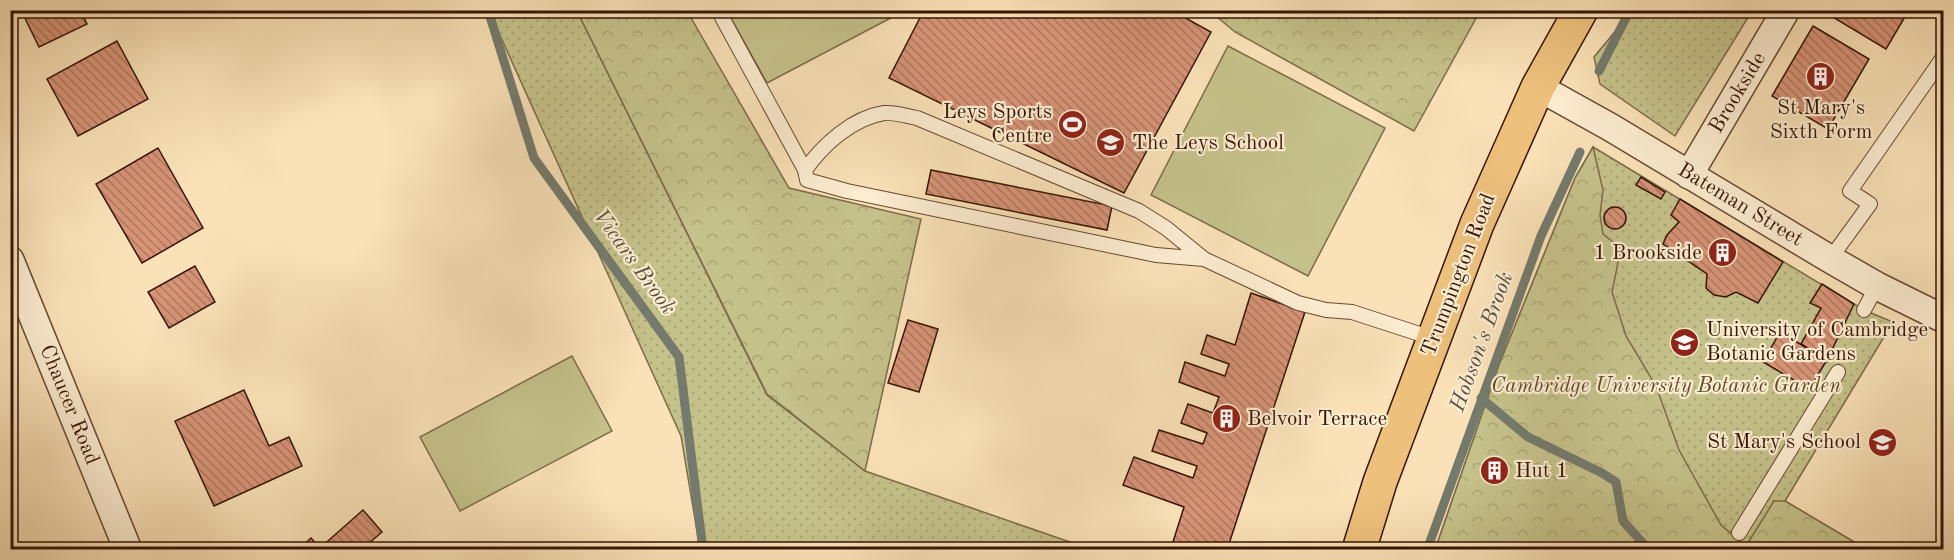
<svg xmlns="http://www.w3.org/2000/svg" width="1954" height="560" viewBox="0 0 1954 560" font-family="'Old Standard TT',serif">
	<defs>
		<pattern id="grass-dots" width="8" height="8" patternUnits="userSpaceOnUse" patternTransform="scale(1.5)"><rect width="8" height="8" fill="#c5c18a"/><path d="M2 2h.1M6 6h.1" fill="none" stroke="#aaa575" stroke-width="1.8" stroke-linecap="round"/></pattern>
		<pattern id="forest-crowns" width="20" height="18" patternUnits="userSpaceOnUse" patternTransform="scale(1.5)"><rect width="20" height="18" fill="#c5c18a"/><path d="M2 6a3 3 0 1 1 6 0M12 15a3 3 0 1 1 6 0" fill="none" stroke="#aaa575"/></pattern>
		<pattern id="building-back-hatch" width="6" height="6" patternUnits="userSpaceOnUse" patternTransform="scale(1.5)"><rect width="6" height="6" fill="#d69376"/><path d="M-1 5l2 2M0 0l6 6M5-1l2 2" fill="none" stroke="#ae775f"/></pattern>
	</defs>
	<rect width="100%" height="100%" fill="#fae1b7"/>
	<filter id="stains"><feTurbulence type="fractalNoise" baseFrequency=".00333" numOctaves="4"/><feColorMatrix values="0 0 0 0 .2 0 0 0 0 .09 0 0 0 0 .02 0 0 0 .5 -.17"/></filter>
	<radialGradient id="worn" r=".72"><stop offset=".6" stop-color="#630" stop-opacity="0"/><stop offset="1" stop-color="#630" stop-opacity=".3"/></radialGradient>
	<g fill="url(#grass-dots)" stroke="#7d6b47" stroke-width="1.5">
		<path d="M489,11H577L767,395L865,471L1090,549H700L681,436Z"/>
		<path d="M1632,11H1752L1675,136L1600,84L1594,57Z"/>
		<path d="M1593,147L1864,310L1893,322L1785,501L1866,549L1435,550L1499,365L1575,178Z"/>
	</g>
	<g fill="url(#forest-crowns)" stroke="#7d6b47" stroke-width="1.5">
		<path d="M577,11H687L789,188L921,219L865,471L767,394Z"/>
		<path d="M1210,11H1480L1414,131L1235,32Z"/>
		<path d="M1593,147L1603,190L1600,215L1603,234L1621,248L1612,292L1626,336L1656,386L1679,450L1721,525L1746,546L1774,501H1785L1866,549L1435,550L1499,365L1575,178Z"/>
	</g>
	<g fill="#c5c18a" stroke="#7d6b47" stroke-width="1.5">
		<path d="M727,11H904L767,83Z"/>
		<path d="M1228,46L1385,128L1308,276L1151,195Z"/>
		<path d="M572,356L612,431L460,511L420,437Z"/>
	</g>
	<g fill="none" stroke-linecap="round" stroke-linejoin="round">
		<g stroke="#747a6c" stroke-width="9">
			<path d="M488,10L534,158L679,357L703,550"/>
			<path d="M1599,71L1630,10"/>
			<path d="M1481,398L1528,437L1602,473L1616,482L1623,521L1649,550"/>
			<path d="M1427,550L1541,236L1580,152"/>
		</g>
	</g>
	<g fill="url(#building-back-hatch)" stroke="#351504" stroke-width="1.5">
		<path d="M21,10H80L87,24L39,47Z"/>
		<path d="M924,10H1171L1211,32L1124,193L889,78Z"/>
		<path d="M1834,10H1909L1886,49L1831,16Z"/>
		<path d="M1813,26L1869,59L1828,129L1772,96Z"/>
		<path d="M117,41L148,99L78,136L47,79Z"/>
		<path d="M158,148L203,228L142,263L96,184Z"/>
		<path d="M931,170L1112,206L1107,230L926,194Z"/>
		<path d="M1641,177L1665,192L1661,199L1636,185Z"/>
		<path d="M1680,199L1783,262L1758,303L1736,292L1726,297L1714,295L1706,288L1707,274L1663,244L1667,235L1679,222L1671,215Z"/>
		<circle cx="1615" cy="218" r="11"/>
		<path d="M195,266L215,302L169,328L148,292Z"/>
		<path d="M1822,284L1854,304L1827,360L1801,344L1821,308L1810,303Z"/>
		<path d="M1251,293L1305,312L1227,550H1185L1172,545L1184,507L1123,485L1134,457L1193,478L1197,466L1152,451L1159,430L1203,444L1207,433L1181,423L1188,404L1213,413L1219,397L1179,382L1185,362L1225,376L1229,364L1201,354L1207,335L1235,345Z"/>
		<path d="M908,320L938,329L919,392L888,383Z"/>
		<path d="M1780,332L1827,360L1809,389L1763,362Z"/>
		<path d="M244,390L269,446L289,437L302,466L214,506L175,421Z"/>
		<path d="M1491,466L1499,468L1497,476L1489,474Z"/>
		<path d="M363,510L382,532L361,550H298L311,538L320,548Z"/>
	</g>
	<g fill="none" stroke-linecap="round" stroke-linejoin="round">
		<defs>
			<g id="lane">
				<path d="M718,10L805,170"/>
				<path d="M1204,259L1156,255L847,191L807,180L805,170C823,145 852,118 884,113C894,112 906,116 917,118L1139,211L1166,228L1204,259L1298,303L1326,310L1352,312L1435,339"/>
				<path d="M1830,259L1870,204L1850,191L1944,56"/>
				<path d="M1864,310L1877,286"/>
				<path d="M1739,533L1838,372"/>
			</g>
			<g id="street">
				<path d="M1538,87L1610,127L1830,259L1877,286L1944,319"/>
				<path d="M1689,175L1786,10"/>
				<path d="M10,260L128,550"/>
			</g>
			<path id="primary" d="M1359,550L1380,482L1477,224L1538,87L1581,10"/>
		</defs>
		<use href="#lane" stroke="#664831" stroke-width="16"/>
		<use href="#street" stroke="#664831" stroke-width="30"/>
		<use href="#primary" stroke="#351504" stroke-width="36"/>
		<use href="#lane" stroke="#fcecd0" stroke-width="14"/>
		<use href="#street" stroke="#fcecd0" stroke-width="27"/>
		<use href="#primary" stroke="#edc07c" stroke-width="33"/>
	</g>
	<defs>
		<symbol id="building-disc" viewBox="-11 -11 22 22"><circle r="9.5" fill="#8f2418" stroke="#fcecd0"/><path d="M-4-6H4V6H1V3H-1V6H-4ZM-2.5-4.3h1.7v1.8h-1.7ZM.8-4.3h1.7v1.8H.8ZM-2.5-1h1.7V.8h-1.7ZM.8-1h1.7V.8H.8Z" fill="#fff"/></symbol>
		<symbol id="stadium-disc" viewBox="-11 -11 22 22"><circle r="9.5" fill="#8f2418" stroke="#fcecd0"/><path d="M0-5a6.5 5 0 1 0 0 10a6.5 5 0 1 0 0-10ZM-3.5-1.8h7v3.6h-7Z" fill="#fff"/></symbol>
		<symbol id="school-disc" viewBox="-11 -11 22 22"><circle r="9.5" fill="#8f2418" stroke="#fcecd0"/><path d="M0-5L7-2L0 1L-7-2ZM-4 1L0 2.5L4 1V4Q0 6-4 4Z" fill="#fff"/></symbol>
		<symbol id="university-disc" viewBox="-11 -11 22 22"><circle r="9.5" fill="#8f2418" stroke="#fcecd0"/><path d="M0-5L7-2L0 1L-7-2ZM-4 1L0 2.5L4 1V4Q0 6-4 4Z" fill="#fff"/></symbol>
	</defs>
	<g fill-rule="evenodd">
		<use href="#building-disc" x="1804" y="60" width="33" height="33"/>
		<use href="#stadium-disc" x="1056" y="108" width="33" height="33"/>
		<use href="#school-disc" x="1094" y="126" width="33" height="33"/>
		<use href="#building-disc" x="1706" y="236" width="33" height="33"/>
		<use href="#university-disc" x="1668" y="326" width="33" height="33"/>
		<use href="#building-disc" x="1210" y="402" width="33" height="33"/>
		<use href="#school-disc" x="1866" y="426" width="33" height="33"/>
		<use href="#building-disc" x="1478" y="454" width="33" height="33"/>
	</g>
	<g text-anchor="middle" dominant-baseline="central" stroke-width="4.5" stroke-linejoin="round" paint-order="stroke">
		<g font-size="21" fill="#351504" stroke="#fcecd0">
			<text transform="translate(1738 93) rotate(-59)">Brookside</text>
			<text transform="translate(1740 205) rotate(31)">Bateman Street</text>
			<text transform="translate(1459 275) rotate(-69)">Trumpington Road</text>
			<text transform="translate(69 405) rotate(68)">Chaucer Road</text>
		</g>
		<g font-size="21" fill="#351504" stroke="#fcecd0" text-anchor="start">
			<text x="1821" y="108" text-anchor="middle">St Mary's<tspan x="1821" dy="24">Sixth Form</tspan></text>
			<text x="1052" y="112" text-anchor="end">Leys Sports<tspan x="1052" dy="24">Centre</tspan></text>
			<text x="1132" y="143">The Leys School</text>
			<text x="1702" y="253" text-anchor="end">1 Brookside</text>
			<text x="1706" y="330">University of Cambridge<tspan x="1706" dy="24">Botanic Gardens</tspan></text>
			<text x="1247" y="419">Belvoir Terrace</text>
			<text x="1861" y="442" text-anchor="end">St Mary's School</text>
			<text x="1515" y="471">Hut 1</text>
		</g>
		<g font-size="21" font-style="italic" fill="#60492c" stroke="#fcecd0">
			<text x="1666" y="386">Cambridge University Botanic Garden</text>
		</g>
		<g font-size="22" font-style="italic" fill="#5a5041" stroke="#fcecd0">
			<text transform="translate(634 262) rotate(54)">Vicars Brook</text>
			<text transform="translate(1482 342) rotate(-70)">Hobson's Brook</text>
		</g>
	</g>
	<rect width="1954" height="560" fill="none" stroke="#fae1b7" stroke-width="36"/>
	<rect x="12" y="12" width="1930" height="536" fill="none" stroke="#351504" stroke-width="3"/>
	<rect x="18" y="18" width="1918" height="524" fill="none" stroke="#351504" stroke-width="1.5"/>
	<rect width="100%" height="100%" filter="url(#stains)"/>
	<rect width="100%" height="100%" fill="url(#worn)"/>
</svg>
